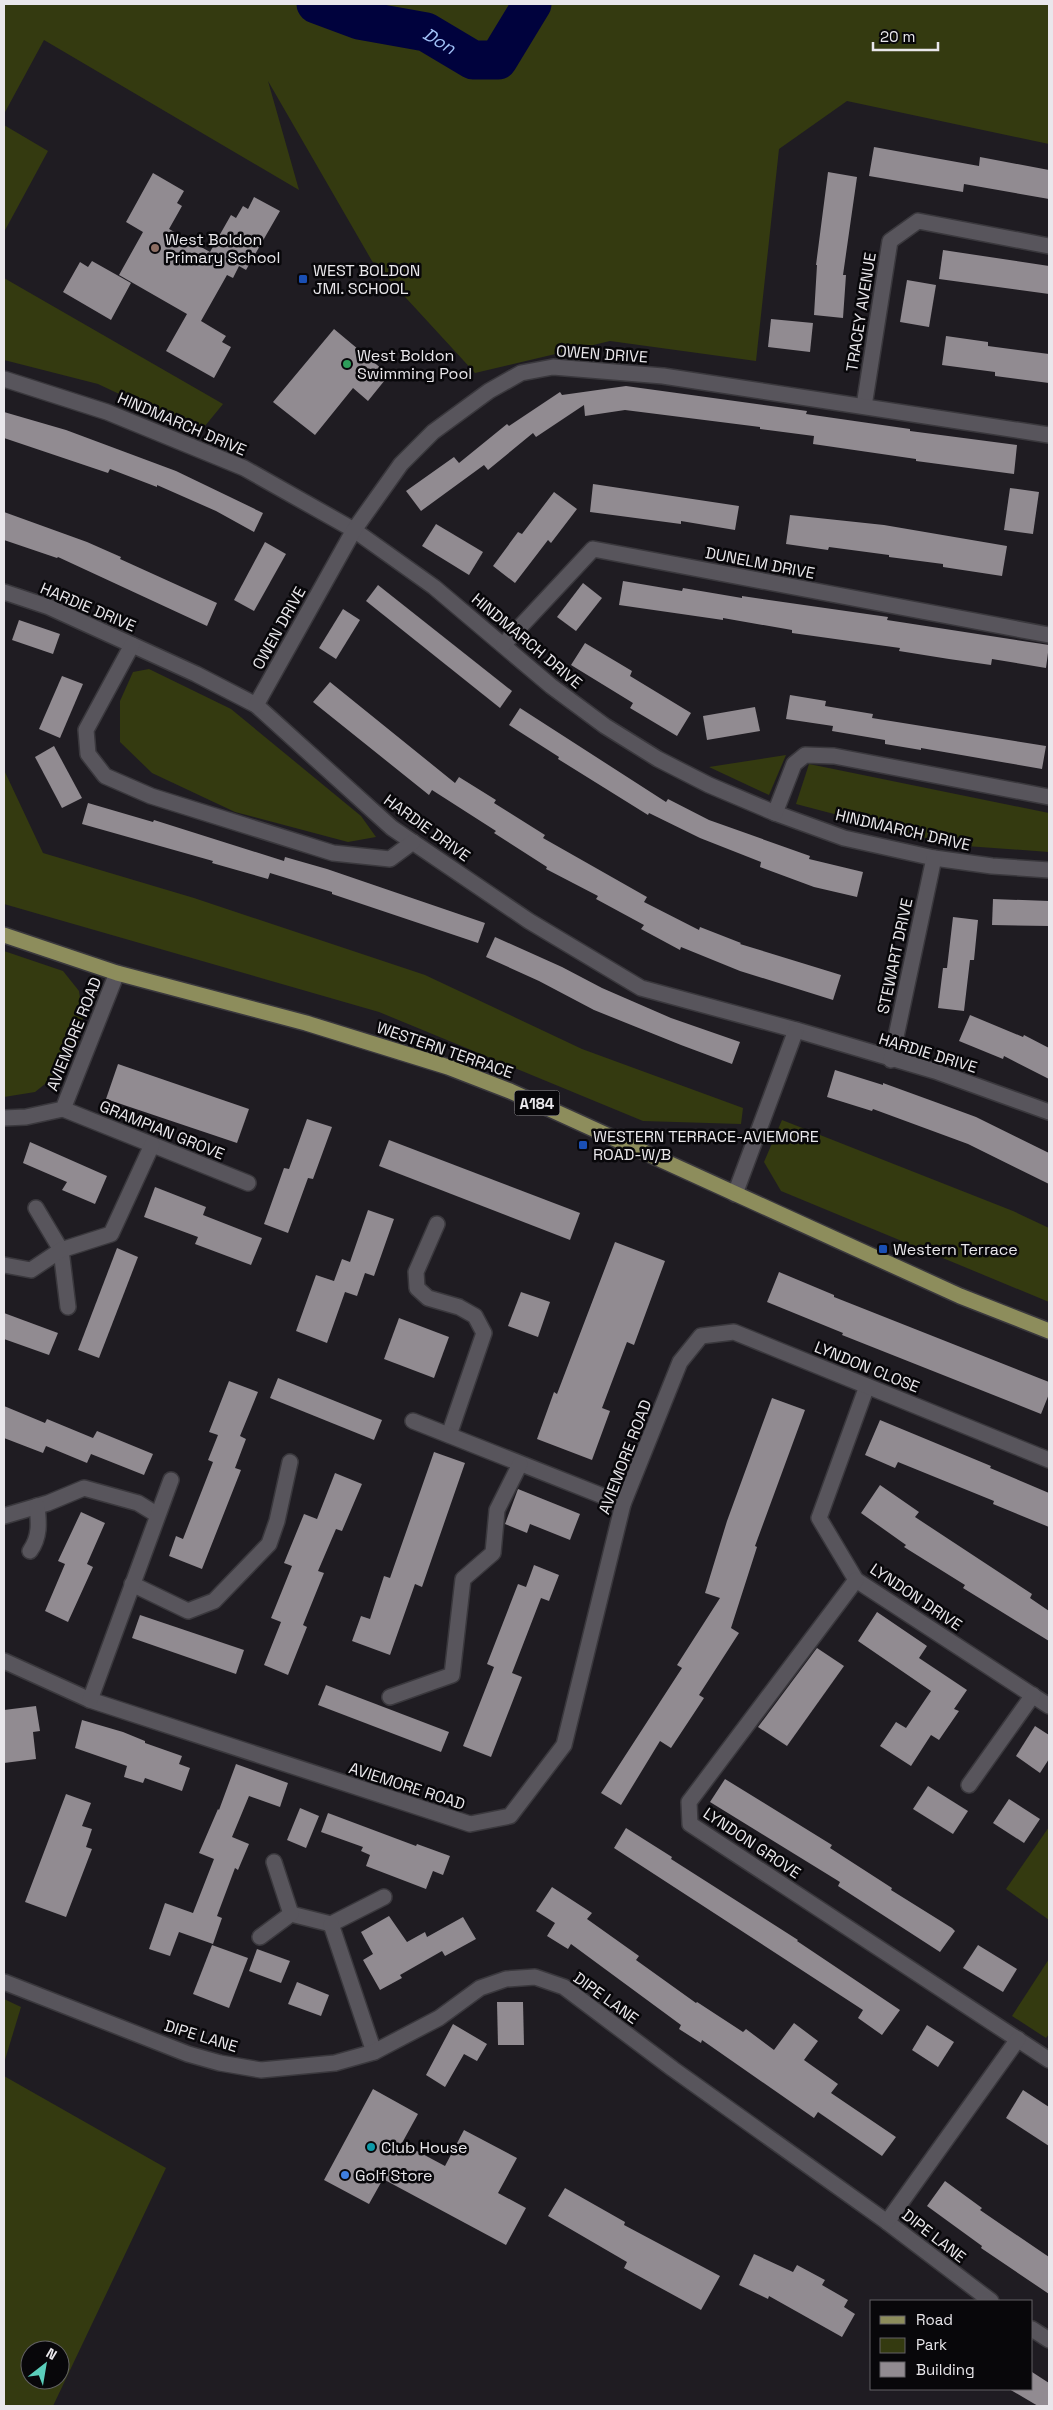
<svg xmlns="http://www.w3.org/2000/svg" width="1053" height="2410" viewBox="0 0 1053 2410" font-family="'Space Grotesk',sans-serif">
	<rect width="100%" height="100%" fill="#1f1c22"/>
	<g fill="#343a10" fill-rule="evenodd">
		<path d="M4,4H1049V144L847,101L779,149L756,361L610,341L475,373L372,261L268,81L299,190L44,40L4,114Z"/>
		<path d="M4,125L48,151L4,232Z"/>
		<path d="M4,278L223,404L200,432L98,384L4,360Z"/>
		<path d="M149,669L231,709L361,816L376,837L348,842L235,812L152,773L120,742V701L133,672Z"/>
		<path d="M786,755L769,795L709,767Z"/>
		<path d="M809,764L1049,813V852L952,845L796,804Z"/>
		<path d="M4,770L43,853L194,898L425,975L582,1049L743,1108L741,1124L643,1121L379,1012L4,904Z"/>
		<path d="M4,951L63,971L79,991L83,1017L79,1042L60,1072L35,1092L4,1097Z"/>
		<path d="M782,1120L1013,1211L1049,1228V1302L781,1191L764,1162Z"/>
		<path d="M1049,1827V1920L1006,1889Z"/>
		<path d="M1049,1959V2034L1046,2038L1012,2016Z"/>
		<path d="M4,1999L21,2007L4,2063Z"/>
		<path d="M4,2076L166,2168L53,2406H4ZM30,2350H60V2380H30Z"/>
	</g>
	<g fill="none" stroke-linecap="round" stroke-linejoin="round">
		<path stroke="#00023d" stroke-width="39" id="s1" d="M316,4L359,20L426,32L473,60H498L532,4"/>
	</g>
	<g fill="#918b91">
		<path d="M874,147L979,166L980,157L1049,170V199L964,184L963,192L869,176Z"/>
		<path d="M828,172L857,177L843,275H846L843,318L814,315L817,265H816Z"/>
		<path d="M153,173L184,191L177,203L182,206L169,229L210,252L231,215L236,218L243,206L248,209L254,197L280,211L246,270L239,266L233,278L227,275L201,321L226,336L222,342L231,347L214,378L166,351L187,314L119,275L143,232L126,222Z"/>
		<path d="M943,250L1049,266V294L939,279Z"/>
		<path d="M92,261L131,283L111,320L63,292L80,262L88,267Z"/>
		<path d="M907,280L936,285L929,327L900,322Z"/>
		<path d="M771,319L813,323L810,352L768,347Z"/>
		<path d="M334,329L389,375L368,401L353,388L315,435L273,402Z"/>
		<path d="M946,336L988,342V346L1049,354V383L995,376V372L942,365Z"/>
		<path d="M626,386L807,411L806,414L910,429V431L1017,445L1014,474L916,461V459L813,444L814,436L760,429V427L625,410L585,416L584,405L536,437L533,433L488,470L484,465L421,511L406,491L454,457L459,463L507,424L509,426L560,392L562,395Z"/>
		<path d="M4,412L66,430L176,471L263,513L254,532L216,511L157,485V487L110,469L108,473L4,438Z"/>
		<path d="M593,484L739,506L735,530L681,521V524L590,512Z"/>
		<path d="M1010,488L1039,492L1033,534L1004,530Z"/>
		<path d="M554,492L577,509L551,543L548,540L515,583L493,566L518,532L522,534Z"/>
		<path d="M4,512L87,542L121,557L120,559L217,603L207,626L58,557L57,558L4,540Z"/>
		<path d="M790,515L884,525L1007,546L1002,576L943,567V564L889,557V555L829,547L828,550L786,544Z"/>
		<path d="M436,524L483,552L469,575L422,546Z"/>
		<path d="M265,542L286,554L254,611L234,600Z"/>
		<path d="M623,581L682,591L683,588L742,598V596L888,617L887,620L1049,645L1046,668L992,659L991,665L949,659L899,651L900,648L792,633V630L723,618V620L619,605Z"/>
		<path d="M583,583L602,598L576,631L557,617Z"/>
		<path d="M378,585L512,691L500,708L366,601Z"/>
		<path d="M343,609L360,620L336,659L319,648Z"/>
		<path d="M19,620L60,634L53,654L12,640Z"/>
		<path d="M585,643L632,671L630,676L691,713L677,736L630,708L633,703L571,665Z"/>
		<path d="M62,676L83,684L60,738L39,729Z"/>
		<path d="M330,682L455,783L459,777L496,800L494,803L545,835L543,838L647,897L644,902L699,930L700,927L741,943L740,944L841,975L833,1000L740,971L681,947L680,950L641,929L644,925L596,899L598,896L546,869L547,867L494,833L496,831L432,790L429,795L313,702Z"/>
		<path d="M790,695L826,701L825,706L873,714L872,718L1046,746L1042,769L921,748V750L885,744V740L832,731L833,726L786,719Z"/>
		<path d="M755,707L760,731L707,740L703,716Z"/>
		<path d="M520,708L666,802L668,799L709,820L810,856L809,859L863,872L857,897L814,887L760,867L761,862L700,838L649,813L648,815L558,759L559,757L509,725Z"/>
		<path d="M54,746L82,798L62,808L35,757Z"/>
		<path d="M88,803L153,822L154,820L284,861L285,857L327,869L485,923L478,943L332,894V892L270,873L268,879L212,863L213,861L82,824Z"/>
		<path d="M993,899L1049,901V926L992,925Z"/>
		<path d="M953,917L978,920L974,960H970L964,1011L938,1008L943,968H947Z"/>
		<path d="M495,937L562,967L602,988L671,1018L740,1042L732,1064L681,1045L594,1010L539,981L486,957Z"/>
		<path d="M970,1015L1023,1037L1024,1035L1049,1048V1079L1004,1056L1003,1059L959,1041Z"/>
		<path d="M118,1064L249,1109L237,1143L106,1099Z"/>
		<path d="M835,1070L883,1085V1083L938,1103L976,1117L1049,1153V1184L968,1144L873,1109L872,1111L827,1097Z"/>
		<path d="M307,1119L332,1127L313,1179L308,1178L288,1233L264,1224L284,1168L289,1169Z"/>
		<path d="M389,1140L580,1213L570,1240L379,1166Z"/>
		<path d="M30,1142L107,1176L95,1204L62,1190L67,1182L23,1163Z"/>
		<path d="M155,1187L206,1207L203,1215L262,1238L251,1265L195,1244L198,1237L144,1217Z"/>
		<path d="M368,1210L394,1219L374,1276L365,1273L357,1296L345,1292L327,1343L296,1331L316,1275L334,1281L342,1259L350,1262Z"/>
		<path d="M615,1242L665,1261L634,1345L627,1342L602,1408L610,1411L592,1460L537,1439L554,1392L557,1394Z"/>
		<path d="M117,1248L138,1257L99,1358L78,1350Z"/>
		<path d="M779,1272L834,1295V1297L1049,1382V1394L1041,1414L842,1335L843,1333L767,1302Z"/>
		<path d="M521,1292L550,1302L538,1337L508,1326Z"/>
		<path d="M4,1313L58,1333L49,1355L4,1339Z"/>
		<path d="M399,1318L449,1337L434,1378L384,1359Z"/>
		<path d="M278,1378L382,1420L374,1440L270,1398Z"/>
		<path d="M229,1381L258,1392L240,1436L246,1439L235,1468L241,1470L202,1569L169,1556L176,1536L183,1539L213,1462L208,1460L218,1435L209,1432Z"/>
		<path d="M772,1398L805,1410L755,1546L757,1547L731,1628L739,1633L699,1695L704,1698L671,1748L660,1741L621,1805L601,1793L682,1668L677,1665L720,1598L705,1593L727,1521Z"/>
		<path d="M4,1406L45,1423L47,1419L93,1438L97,1431L153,1454L144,1475L91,1454L87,1463L46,1446L43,1453L4,1438Z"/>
		<path d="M880,1420L991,1466L990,1468L1049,1493V1527L993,1504L994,1501L898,1462L895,1468L865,1455Z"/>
		<path d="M434,1452L465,1463L422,1587L415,1584L390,1655L352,1641L361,1616L370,1619L384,1576L390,1578Z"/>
		<path d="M335,1473L362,1484L342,1531L336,1529L318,1571L324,1573L303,1625L307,1627L288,1675L264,1665L281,1622L271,1618L292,1566L284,1563L304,1514L317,1519Z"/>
		<path d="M880,1485L919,1512L915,1517L1032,1594L1030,1598L1049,1611V1641L963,1588L965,1585L904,1547L906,1545L861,1513Z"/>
		<path d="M518,1489L580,1514L570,1540L530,1524L527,1533L505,1524Z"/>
		<path d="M81,1512L105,1523L87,1564L93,1567L68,1622L45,1611L65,1564L58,1561Z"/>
		<path d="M534,1565L559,1575L549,1601L541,1598L512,1673L522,1677L491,1757L463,1746L494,1667L487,1664L518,1584L526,1587Z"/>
		<path d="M877,1612L927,1646L919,1658L967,1690L954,1709L959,1711L939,1740L931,1735L911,1766L880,1746L896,1722L906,1728L931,1691L858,1641Z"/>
		<path d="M140,1615L244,1650L236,1674L132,1638Z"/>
		<path d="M817,1648L844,1666L787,1746L758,1727Z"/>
		<path d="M326,1685L449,1732L441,1752L318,1705Z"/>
		<path d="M36,1706L40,1731L33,1732L36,1759L4,1763V1710Z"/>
		<path d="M82,1720L123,1732L145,1741V1743L182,1756L179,1764L190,1768L182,1791L145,1778L143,1783L124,1777L127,1766L75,1748Z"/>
		<path d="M1035,1726L1049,1735V1759L1040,1773L1016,1756Z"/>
		<path d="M236,1764L288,1783L280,1807L249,1796L232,1837L249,1844L238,1870L235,1868L217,1916L222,1918L213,1944L179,1932L170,1956L149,1949L165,1903L193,1913L214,1859L199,1853L218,1809L219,1810Z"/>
		<path d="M725,1779L832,1845L830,1848L892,1888L891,1890L952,1928L955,1931L940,1952L838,1886L840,1882L710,1802Z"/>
		<path d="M928,1786L968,1811L953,1834L913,1809Z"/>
		<path d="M66,1794L91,1803L82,1826L92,1829L86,1847L92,1849L66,1917L25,1902Z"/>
		<path d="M1009,1799L1040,1819L1024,1843L993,1823Z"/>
		<path d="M300,1808L319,1816L306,1848L287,1840Z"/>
		<path d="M328,1813L416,1846L417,1844L450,1856L443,1875L433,1871L426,1889L366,1866L370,1855L361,1851L363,1847L321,1832Z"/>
		<path d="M626,1828L672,1857L671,1859L798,1940L797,1941L900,2010L882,2035L858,2018L863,2010L614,1848Z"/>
		<path d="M552,1887L592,1913L587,1919L639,1956L636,1960L696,2003L697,2002L743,2032L746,2029L774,2050L794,2023L818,2041L804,2060L838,2084L831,2093L896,2137L882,2156L818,2112L814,2118L702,2040L701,2043L679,2029L681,2025L571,1944L568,1949L547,1936L555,1923L536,1911Z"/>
		<path d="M389,1916L407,1942L425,1932L427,1937L463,1917L476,1939L445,1956L442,1951L400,1975L402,1978L380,1990L363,1960L373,1954L361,1932Z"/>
		<path d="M212,1945L248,1958L229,2008L193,1994Z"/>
		<path d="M978,1945L1017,1969L1003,1992L963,1968Z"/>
		<path d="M257,1949L290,1961L281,1983L249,1971Z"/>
		<path d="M297,1982L329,1995L321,2016L288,2004Z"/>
		<path d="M497,2002H523L524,2045H498Z"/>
		<path d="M453,2024L487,2044L477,2061L464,2054L445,2087L426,2075Z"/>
		<path d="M927,2025L954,2042L938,2067L912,2050Z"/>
		<path d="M373,2089L418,2114L402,2143L445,2166L464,2130L517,2158L498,2193L526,2208L506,2245L383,2179L369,2204L324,2180Z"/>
		<path d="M1023,2090L1049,2107V2146L1006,2118Z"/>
		<path d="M945,2181L982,2208L980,2210L1049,2257V2294L981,2248L982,2246L927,2206Z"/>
		<path d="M565,2188L625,2222L624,2225L720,2276L701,2310L624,2268L627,2262L548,2216Z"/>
		<path d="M754,2254L793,2272L797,2265L825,2280L822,2285L848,2300L844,2307L855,2314L842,2337L769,2296L768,2299L739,2285Z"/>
		<path d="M1032,2372L1049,2383V2406H1038L1009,2389H1032Z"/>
	</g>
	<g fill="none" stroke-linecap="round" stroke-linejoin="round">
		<defs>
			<g id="minor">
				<path d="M4,379L107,412L244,468L354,530L434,587L551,686L605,726L658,759L709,785L775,813L844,838L934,858L992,866L1049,870"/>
				<path d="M864,406L890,241L918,221L1049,246"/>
				<path d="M4,592L49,607L196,674L256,705L392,828L529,921L641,988L796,1030L935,1071L1049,1112"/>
				<path d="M504,644L593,549L1049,635"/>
				<path d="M132,645L86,730L88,754L105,776L151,796L333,853L390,859L413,842"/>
				<path d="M256,705L354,530L401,464L433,432L489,391L521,373L553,367L663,376L1049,435"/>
				<path d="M775,813L794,764L805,755L834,756L1049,797"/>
				<path d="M891,1060L934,858"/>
				<path d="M63,1109L248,1183"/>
				<path d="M4,1118L26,1117L63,1109L117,973"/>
				<path d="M735,1194L796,1030"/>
				<path d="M36,1208L61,1250L68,1307"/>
				<path d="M437,1224L416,1272L417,1288L428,1298L459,1307L475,1316L484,1333L449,1435"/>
				<path d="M4,1265L31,1270L61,1250L111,1234L152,1145"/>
				<path d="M867,1386L819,1518L856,1580L1049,1706"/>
				<path d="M413,1421L623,1504"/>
				<path d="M4,1516L48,1503L84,1488L138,1503L156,1514"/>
				<path d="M30,1551C40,1537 39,1523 37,1506"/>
				<path d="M856,1580L689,1802L690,1824L1049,2060"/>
				<path d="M132,1584L188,1611L214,1601L269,1544L277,1521L290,1462"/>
				<path d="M4,1661L90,1700L470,1824L510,1816L564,1745L623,1504L680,1362L701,1336L734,1332L1049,1460"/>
				<path d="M390,1697L452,1675L463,1579L493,1553L497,1510L520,1464"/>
				<path d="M90,1700L171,1480"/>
				<path d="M969,1785L1033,1695"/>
				<path d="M291,1914L331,1924L384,1897"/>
				<path d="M331,1924L374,2052"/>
				<path d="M260,1937L291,1914L274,1862"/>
				<path d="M4,1982L188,2054L220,2063L261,2070L335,2063L374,2052L439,2018L480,1988L506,1979L535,1977L564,1987L673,2069L887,2222L991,2301"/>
				<path d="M887,2222L1018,2039"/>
				<path d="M1032,2329L1049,2340"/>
			</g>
			<path id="major" d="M4,935L117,973L306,1023L448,1067L510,1091L960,1296L1049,1331"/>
		</defs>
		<use href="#minor" stroke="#3a383d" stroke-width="18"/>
		<use href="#major" stroke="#3a383d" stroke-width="18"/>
		<use href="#minor" stroke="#58555c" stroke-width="15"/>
		<use href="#major" stroke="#8d8d5c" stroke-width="15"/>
	</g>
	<circle fill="#8d6e63" stroke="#08070a" stroke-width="2" cx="155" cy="248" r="5"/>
	<g fill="#1a4fb4" stroke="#08070a" stroke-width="2">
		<rect x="298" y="274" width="10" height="10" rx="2.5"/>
		<rect x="578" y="1140" width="10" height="10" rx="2.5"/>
		<rect x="878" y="1244" width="10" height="10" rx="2.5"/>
	</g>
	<circle fill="#2e9e5b" stroke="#08070a" stroke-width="2" cx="347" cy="364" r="5"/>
	<circle fill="#0f9aa8" stroke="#08070a" stroke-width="2" cx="371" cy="2147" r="5"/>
	<circle fill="#3f7fe0" stroke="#08070a" stroke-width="2" cx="345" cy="2175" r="5"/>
	<g text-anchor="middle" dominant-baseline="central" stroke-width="5" stroke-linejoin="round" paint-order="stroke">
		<rect fill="#08070a" stroke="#a6a4a8" stroke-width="1" x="514.5" y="1090.5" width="45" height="25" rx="4"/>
		<g font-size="15" font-weight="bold" fill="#e9e7eb">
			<text x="537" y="1103">A184</text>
		</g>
		<g font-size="16" fill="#e9e7eb" stroke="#08070a" text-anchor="start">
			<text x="165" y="239">West Boldon<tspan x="165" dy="18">Primary School</tspan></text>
			<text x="313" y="270">WEST BOLDON<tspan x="313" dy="18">JMI. SCHOOL</tspan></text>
			<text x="357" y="355">West Boldon<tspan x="357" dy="18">Swimming Pool</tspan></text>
			<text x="593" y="1136">WESTERN TERRACE-AVIEMORE<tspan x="593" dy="18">ROAD-W/B</tspan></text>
			<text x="893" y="1249">Western Terrace</text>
			<text x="381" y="2147">Club House</text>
			<text x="355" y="2175">Golf Store</text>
		</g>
		<g font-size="16" fill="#e9e7eb" stroke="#08070a">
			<text transform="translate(861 312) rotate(-81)">TRACEY AVENUE</text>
			<text transform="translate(602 354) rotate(4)">OWEN DRIVE</text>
			<text transform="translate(182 424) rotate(23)">HINDMARCH DRIVE</text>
			<text transform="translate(760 563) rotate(11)">DUNELM DRIVE</text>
			<text transform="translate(88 607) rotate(23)">HARDIE DRIVE</text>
			<text transform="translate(279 628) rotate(-61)">OWEN DRIVE</text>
			<text transform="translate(527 641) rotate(40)">HINDMARCH DRIVE</text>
			<text transform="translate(427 828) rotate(36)">HARDIE DRIVE</text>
			<text transform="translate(903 830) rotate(13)">HINDMARCH DRIVE</text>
			<text transform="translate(895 956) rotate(-78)">STEWART DRIVE</text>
			<text transform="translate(74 1034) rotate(-68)">AVIEMORE ROAD</text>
			<text transform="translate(445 1050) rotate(19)">WESTERN TERRACE</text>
			<text transform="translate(928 1053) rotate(17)">HARDIE DRIVE</text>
			<text transform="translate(162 1130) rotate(22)">GRAMPIAN GROVE</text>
			<text transform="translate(867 1367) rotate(22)">LYNDON CLOSE</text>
			<text transform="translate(625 1457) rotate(-69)">AVIEMORE ROAD</text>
			<text transform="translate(916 1597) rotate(34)">LYNDON DRIVE</text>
			<text transform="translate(407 1786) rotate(18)">AVIEMORE ROAD</text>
			<text transform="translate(752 1843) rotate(34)">LYNDON GROVE</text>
			<text transform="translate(606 1998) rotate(36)">DIPE LANE</text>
			<text transform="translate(201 2036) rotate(17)">DIPE LANE</text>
			<text transform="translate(934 2236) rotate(38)">DIPE LANE</text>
		</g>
		<g font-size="18" font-style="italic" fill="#a0c1f7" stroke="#08070a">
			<text stroke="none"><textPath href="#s1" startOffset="130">Don</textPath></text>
		</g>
	</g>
	<rect width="1053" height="2410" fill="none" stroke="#e9e7eb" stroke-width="10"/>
	<rect x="870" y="2300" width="162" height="90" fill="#08070a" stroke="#626164"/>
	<rect x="880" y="2316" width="25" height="8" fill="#8d8d5c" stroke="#626164"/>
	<text x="916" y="2325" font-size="15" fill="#e9e7eb">Road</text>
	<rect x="880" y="2338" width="25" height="15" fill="#343a10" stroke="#626164"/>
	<text x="916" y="2350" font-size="15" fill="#e9e7eb">Park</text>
	<rect x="880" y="2362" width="25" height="15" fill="#918b91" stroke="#626164"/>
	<text x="916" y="2375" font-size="15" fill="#e9e7eb">Building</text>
	<g transform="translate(45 2365) rotate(31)"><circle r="24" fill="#08070a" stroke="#626164"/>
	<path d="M0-4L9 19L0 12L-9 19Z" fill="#5bcebb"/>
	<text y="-8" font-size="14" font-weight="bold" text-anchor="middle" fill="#e9e7eb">N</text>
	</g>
	<path d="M873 42v8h65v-8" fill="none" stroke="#e9e7eb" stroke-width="2.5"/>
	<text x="880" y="42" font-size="15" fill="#e9e7eb" stroke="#08070a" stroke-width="4" paint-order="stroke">20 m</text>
</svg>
